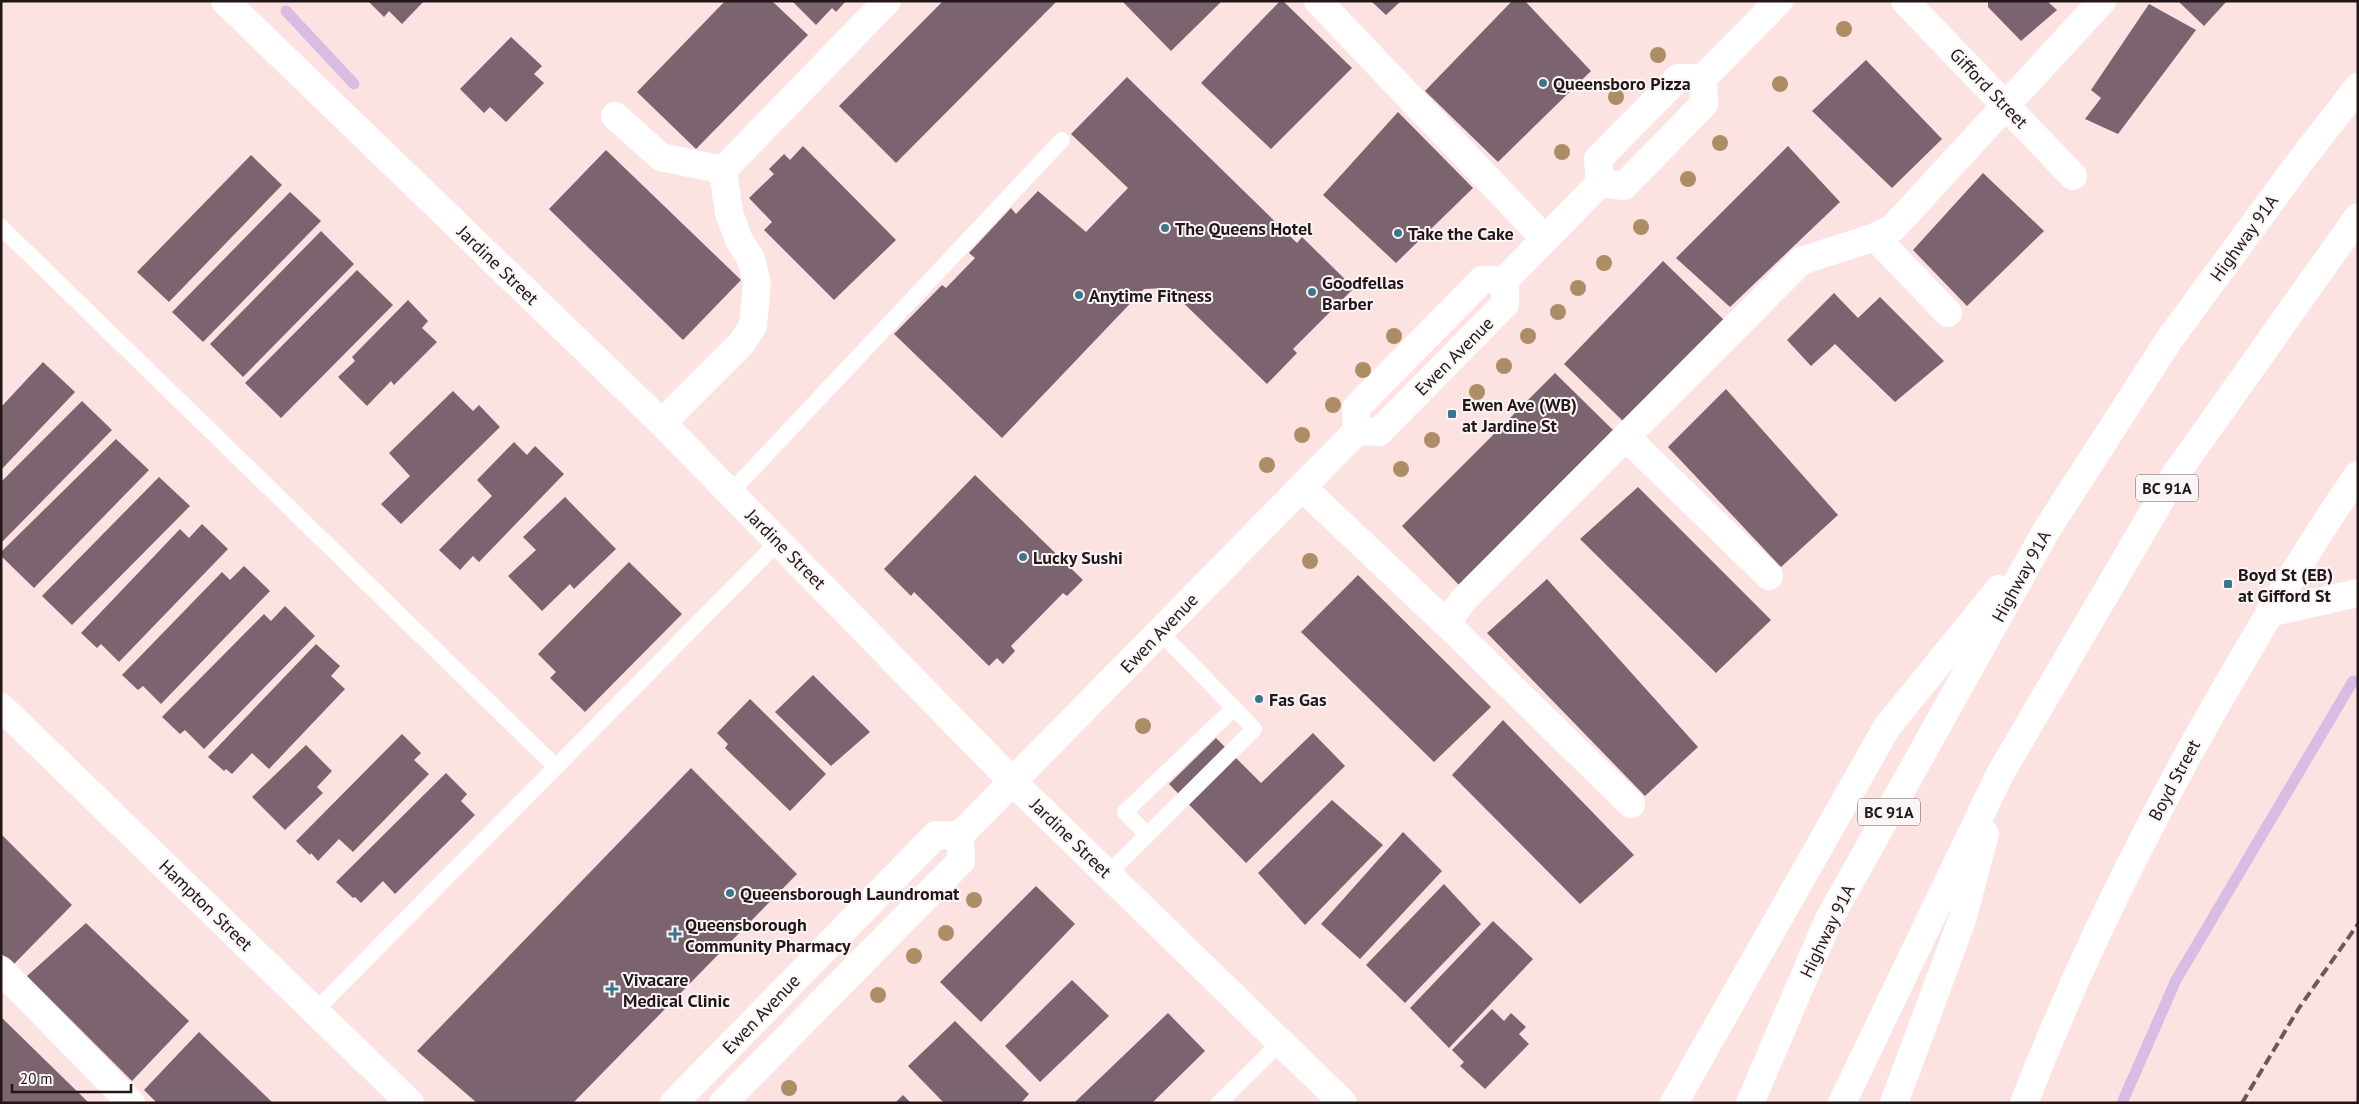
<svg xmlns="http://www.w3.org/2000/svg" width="2359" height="1104" viewBox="0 0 2359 1104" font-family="'PT Sans',sans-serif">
	<rect width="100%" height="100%" fill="#fde2e2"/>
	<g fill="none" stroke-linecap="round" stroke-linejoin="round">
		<g stroke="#d7bde3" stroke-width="11">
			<path d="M286,11L354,84"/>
			<path d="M2122,1103L2176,980L2353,681"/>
		</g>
	</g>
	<g fill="#7b6370">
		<path d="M368,1H424L402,24L389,11L384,17Z"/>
		<path d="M725,1H772L808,35L696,149L637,92Z"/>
		<path d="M792,1H846L836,12L832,8L816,25Z"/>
		<path d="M943,1H1057L896,163L839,106Z"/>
		<path d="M1122,1H1222L1171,51Z"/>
		<path d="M1280,1H1283L1352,68L1271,149L1201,83Z"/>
		<path d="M1371,1H1401L1386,15Z"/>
		<path d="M1512,1H1525L1591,71L1498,162L1425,91Z"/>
		<path d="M1988,1H2047L2057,10L2021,41L1988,7Z"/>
		<path d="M2178,1H2227L2204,26Z"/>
		<path d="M2149,4L2196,30L2118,134L2085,119L2101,98L2091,90Z"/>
		<path d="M511,37L542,66L534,74L544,83L506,122L490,107L484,113L460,89Z"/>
		<path d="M1866,60L1942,139L1892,188L1812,111Z"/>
		<path d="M1127,77L1297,243L1302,237L1354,288L1293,349L1297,353L1267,384L1168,288L1144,289L1002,438L894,334L942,285L946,288L975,258L969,253L1011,208L1016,214L1038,191L1086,232L1128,188L1071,134Z"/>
		<path d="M1398,112L1473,188L1396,263L1323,195Z"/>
		<path d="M803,146L896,240L834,300L764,230L772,222L749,198L774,174L769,169L784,154L790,160Z"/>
		<path d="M1788,146L1840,202L1730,307L1676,258Z"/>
		<path d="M606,150L741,280L683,340L549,209Z"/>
		<path d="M251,155L282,185L169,302L137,272Z"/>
		<path d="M1983,173L2044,231L1967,306L1913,250Z"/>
		<path d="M290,192L321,221L203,342L172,312Z"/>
		<path d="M321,231L354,264L243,377L210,344Z"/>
		<path d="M1663,261L1724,320L1625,423L1564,364Z"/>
		<path d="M357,270L393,305L281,418L245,383Z"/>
		<path d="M1834,293L1858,318L1880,297L1944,361L1895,402L1835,344L1811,366L1787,340Z"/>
		<path d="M408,300L428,321L422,328L437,342L394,385L391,381L367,406L338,377L355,361L352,357Z"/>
		<path d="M43,362L75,392L1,470V407Z"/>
		<path d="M1555,373L1614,431L1459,585L1402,526Z"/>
		<path d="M1726,389L1838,515L1781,567L1668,447Z"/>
		<path d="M453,391L473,411L479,405L500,427L401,524L381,504L410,476L389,453Z"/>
		<path d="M82,401L112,430L1,543V482Z"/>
		<path d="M116,439L149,470L34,588L1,556V552Z"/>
		<path d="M514,442L527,455L535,446L564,474L479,562L473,556L460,570L439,550L492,496L477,480Z"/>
		<path d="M975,475L1083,580L1067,596L1063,593L1011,646L1015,651L1003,664L997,658L989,666L914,592L911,596L884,569Z"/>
		<path d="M159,477L190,506L72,625L42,596Z"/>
		<path d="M1638,487L1771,620L1716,673L1580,539Z"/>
		<path d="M565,497L616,549L574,589L570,584L542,611L508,576L536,550L523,537Z"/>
		<path d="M202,524L228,549L119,662L101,644L97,648L81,633L180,529L189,538Z"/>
		<path d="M629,562L682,614L585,712L550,678L556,672L538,654Z"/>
		<path d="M244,566L270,591L161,704L143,686L138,690L122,675L222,572L230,580Z"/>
		<path d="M1358,575L1491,707L1434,762L1301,632Z"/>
		<path d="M1547,579L1698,747L1645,796L1487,633Z"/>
		<path d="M285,606L315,636L204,749L185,730L180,734L162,717L264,614L271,621Z"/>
		<path d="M316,644L340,666L331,676L345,689L269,769L252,753L232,774L226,769L224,771L208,757Z"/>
		<path d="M813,675L870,732L831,766L775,712Z"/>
		<path d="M750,699L826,774L790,811L725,748L728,744L717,733Z"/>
		<path d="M1503,720L1634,855L1580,904L1452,775Z"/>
		<path d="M1313,733L1345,766L1246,863L1169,784L1216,738L1261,783Z"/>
		<path d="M402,734L421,753L414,760L429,774L353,852L339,839L318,861L311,853L310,855L296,841Z"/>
		<path d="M306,745L332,771L317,787L323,793L285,830L252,797Z"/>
		<path d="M691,768L797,874L573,1103H477L417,1051Z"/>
		<path d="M446,773L467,794L461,801L475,815L395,894L383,881L361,903L355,897L353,898L336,882Z"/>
		<path d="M1332,800L1383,845L1305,925L1258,873Z"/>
		<path d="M1403,832L1442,871L1360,959L1321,924Z"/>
		<path d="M1,834L72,905L13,965L1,953Z"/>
		<path d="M1444,884L1481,924L1405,1003L1366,965Z"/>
		<path d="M1036,886L1075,924L981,1022L940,982Z"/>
		<path d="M1493,921L1533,959L1449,1048L1410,1008Z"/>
		<path d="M86,923L189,1021L132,1081L27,976Z"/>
		<path d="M1072,980L1109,1016L1040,1082L1005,1046Z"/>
		<path d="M1492,1009L1504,1021L1511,1013L1526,1027L1519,1034L1529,1044L1485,1089L1460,1066L1464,1062L1452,1050Z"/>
		<path d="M1168,1013L1205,1051L1152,1103H1074Z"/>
		<path d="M1,1017L89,1103H1Z"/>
		<path d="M955,1021L1029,1094L1021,1103H944L908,1066Z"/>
		<path d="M199,1032L273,1103H157L144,1090Z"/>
		<path d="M903,1095L911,1103H895Z"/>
	</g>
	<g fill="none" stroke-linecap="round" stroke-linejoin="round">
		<g stroke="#fff" stroke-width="16">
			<path d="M1,227L555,766"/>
			<path d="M730,493L1062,140"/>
			<path d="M1147,835L1125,812L1234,708L1160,632"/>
			<path d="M1108,874L1254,729L1234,708"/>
			<path d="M315,1011L779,541"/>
			<path d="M1219,1103L1281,1042"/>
		</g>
		<g stroke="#fff" stroke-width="28">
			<path d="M225,1L662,423L1013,782L1343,1103"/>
			<path d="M1318,1L1545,239"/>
			<path d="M1905,1L2073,176"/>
			<path d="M615,116L661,157L723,170"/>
			<path d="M1875,237L1948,313"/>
			<path d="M662,423L741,344L753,326L757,283L751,259L739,240L729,213L723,170L887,1"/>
			<path d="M1626,437L1769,576"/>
			<path d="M1302,487L1446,623L1465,598L1801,261L1875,237L1893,228L2102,1"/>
			<path d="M1446,623L1631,804"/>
			<path d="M1,707L410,1103"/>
			<path d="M1,970L131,1103"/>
		</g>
		<g stroke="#fff" stroke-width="28">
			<path d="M1600,183L1624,186L1704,104L1703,78"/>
			<path d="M1357,431L1356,408L1482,280H1505"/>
			<path d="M674,1103L936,835H960L1357,431L1379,432L1505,304V280L1600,183L1598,159L1678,78H1703L1779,1"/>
			<path d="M723,1103L961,861L960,835"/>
		</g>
		<g stroke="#fff" stroke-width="28">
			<path d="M2269,613L2358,593"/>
			<path d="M2024,1103C2086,944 2164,791 2251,645C2285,587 2319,530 2358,475"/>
		</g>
		<g stroke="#fff" stroke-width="28">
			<path d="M1674,1103L1887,727L1999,589"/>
			<path d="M1750,1103L1828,921L2046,531L2169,340L2302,159L2358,87"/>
			<path d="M1842,1103L2000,774L2175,475L2358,217"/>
			<path d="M1894,1103L1962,920L1985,834"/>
		</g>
		<path stroke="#6a595a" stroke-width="4" stroke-dasharray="10 5" stroke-linecap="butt" d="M2242,1103L2299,1008L2358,924"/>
	</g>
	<g fill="#ad8d66">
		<circle cx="1844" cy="29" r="8"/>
		<circle cx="1658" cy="55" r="8"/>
		<circle cx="1780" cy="84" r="8"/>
		<circle cx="1616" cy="97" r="8"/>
		<circle cx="1720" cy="143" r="8"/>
		<circle cx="1562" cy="152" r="8"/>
		<circle cx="1688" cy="179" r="8"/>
		<circle cx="1641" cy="227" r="8"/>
		<circle cx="1604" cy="263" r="8"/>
		<circle cx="1578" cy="288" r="8"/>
		<circle cx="1558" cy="312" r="8"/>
		<circle cx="1394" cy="336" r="8"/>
		<circle cx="1528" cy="336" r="8"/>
		<circle cx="1504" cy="366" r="8"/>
		<circle cx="1363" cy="370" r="8"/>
		<circle cx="1477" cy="392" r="8"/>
		<circle cx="1333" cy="405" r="8"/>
		<circle cx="1302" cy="435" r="8"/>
		<circle cx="1432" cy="440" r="8"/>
		<circle cx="1267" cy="465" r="8"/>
		<circle cx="1401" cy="469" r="8"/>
		<circle cx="1310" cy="561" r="8"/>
		<circle cx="1143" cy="726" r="8"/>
		<circle cx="974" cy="900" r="8"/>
		<circle cx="946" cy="933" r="8"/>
		<circle cx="914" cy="956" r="8"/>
		<circle cx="878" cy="995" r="8"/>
		<circle cx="789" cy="1088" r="8"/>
	</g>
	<g fill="#3a778e" stroke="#fbf5f5" stroke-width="2">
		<circle cx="1543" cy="83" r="5"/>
		<circle cx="1165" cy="228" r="5"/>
		<circle cx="1398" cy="233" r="5"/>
		<circle cx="1312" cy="292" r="5"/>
		<circle cx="1079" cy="295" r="5"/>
		<rect x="1447" y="409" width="10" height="10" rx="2.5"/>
		<circle cx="1023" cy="557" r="5"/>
		<rect x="2223" y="579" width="10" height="10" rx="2.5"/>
		<circle cx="1259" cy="699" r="5"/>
		<circle cx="730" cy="893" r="5"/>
		<path d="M672.5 926.5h5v5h5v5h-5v5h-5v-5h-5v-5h5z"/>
		<path d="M609.5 981.5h5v5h5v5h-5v5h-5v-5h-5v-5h5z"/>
	</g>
	<g text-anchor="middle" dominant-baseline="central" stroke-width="4" stroke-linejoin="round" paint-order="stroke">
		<g fill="#fbf5f5" stroke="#63595a" stroke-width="1">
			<rect x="2136" y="474.5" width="62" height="27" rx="4"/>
			<rect x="1858" y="798.5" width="62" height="27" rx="4"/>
		</g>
		<g font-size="16" font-weight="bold" fill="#221617">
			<text x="2167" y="488">BC 91A</text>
			<text x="1889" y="812">BC 91A</text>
		</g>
		<g font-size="18" font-weight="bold" fill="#221617" stroke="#fbf5f5" text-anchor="start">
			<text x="1553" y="83">Queensboro Pizza</text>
			<text x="1175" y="228">The Queens Hotel</text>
			<text x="1408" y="233">Take the Cake</text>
			<text x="1322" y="282">Goodfellas<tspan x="1322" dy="21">Barber</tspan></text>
			<text x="1089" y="295">Anytime Fitness</text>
			<text x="1462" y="404">Ewen Ave (WB)<tspan x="1462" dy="21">at Jardine St</tspan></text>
			<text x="1033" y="557">Lucky Sushi</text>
			<text x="2238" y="574">Boyd St (EB)<tspan x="2238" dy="21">at Gifford St</tspan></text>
			<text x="1269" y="699">Fas Gas</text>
			<text x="740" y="893">Queensborough Laundromat</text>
			<text x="685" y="924">Queensborough<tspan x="685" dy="21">Community Pharmacy</tspan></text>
			<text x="623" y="979">Vivacare<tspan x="623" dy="21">Medical Clinic</tspan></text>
		</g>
		<g font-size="18" fill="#221617" stroke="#fbf5f5">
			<text transform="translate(1989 88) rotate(46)">Gifford Street</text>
			<text transform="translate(2244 238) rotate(-54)">Highway 91A</text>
			<text transform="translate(498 265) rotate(44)">Jardine Street</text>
			<text transform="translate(1454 356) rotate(-45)">Ewen Avenue</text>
			<text transform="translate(786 549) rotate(45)">Jardine Street</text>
			<text transform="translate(2021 576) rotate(-61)">Highway 91A</text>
			<text transform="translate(1159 633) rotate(-46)">Ewen Avenue</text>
			<text transform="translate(2174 780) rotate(-62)">Boyd Street</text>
			<text transform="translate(1071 838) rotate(44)">Jardine Street</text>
			<text transform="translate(206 905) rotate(44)">Hampton Street</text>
			<text transform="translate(1827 931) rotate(-64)">Highway 91A</text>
			<text transform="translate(761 1014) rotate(-46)">Ewen Avenue</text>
		</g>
	</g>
	<rect width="2359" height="1104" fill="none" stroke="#221617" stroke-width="5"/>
	<path d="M12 1084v8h119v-8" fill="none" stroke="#221617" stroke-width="2.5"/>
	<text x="20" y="1084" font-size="15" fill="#221617" stroke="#fbf5f5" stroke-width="4" paint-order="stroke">20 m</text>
</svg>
